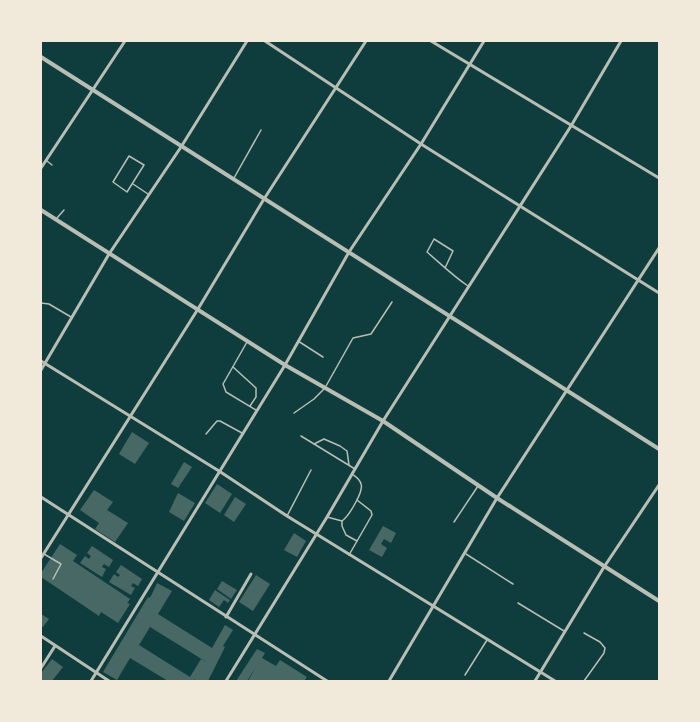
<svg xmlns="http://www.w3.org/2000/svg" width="700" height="722" viewBox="0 0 700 722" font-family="'PT Sans',sans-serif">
	<rect width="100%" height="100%" fill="#0f3d3e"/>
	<g fill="#486865" fill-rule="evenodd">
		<path d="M132,432L149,443L135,464L119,454Z"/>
		<path d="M184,462L192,467L178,488L171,484Z"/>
		<path d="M217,484L232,494L220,513L205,503Z"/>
		<path d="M94,490L113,502L107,510L128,523L115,542L95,529L99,523L80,510Z"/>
		<path d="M178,493L195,503L184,521L169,512Z"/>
		<path d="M235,497L246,504L234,522L224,515Z"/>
		<path d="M383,526L396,533L391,543L384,539L381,544L387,548L382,557L369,550Z"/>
		<path d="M294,533L306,541L297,557L284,550Z"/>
		<path d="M60,544L77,555L73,561L130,599L127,603L130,604L118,623L101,612L99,616L41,577V573Z"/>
		<path d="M92,546L113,560L109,567L104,564L102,567L106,569L102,577L80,563L85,556L89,559L91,556L87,553Z"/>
		<path d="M121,565L142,579L138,586L133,583L131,586L135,588L131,595L109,582L114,574L118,577L120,575L116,572Z"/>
		<path d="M256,575L270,584L253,611L239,602Z"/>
		<path d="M222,581L237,590L231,599L217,589Z"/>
		<path d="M157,583L172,591L158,614L212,648L225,625L233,630L223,646L225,647L208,681H198L193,678L197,681H168L130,658L117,680L103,672L148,597L149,598L151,596ZM150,627L208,663L201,659L190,677L139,645Z"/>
		<path d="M215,590L230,600L228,603L224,600L219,607L209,600Z"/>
		<path d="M41,614L49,619L43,627L41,626Z"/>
		<path d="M257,649L265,653L262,658L276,666L280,660L307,677L304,681H248L256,667L247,681H236Z"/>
		<path d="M52,659L63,667L52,681H44L41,679V673Z"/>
	</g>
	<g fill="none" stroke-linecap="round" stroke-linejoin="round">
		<g stroke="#b8beb3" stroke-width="1.5">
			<path d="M129,156L144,165L127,192L113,182Z"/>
			<path d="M47,161L52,165"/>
			<path d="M234,178L261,130"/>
			<path d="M133,184L148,194"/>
			<path d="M57,218L64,210"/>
			<path d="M445,268L453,251L434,239L427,252C441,264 453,276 468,286"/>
			<path d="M41,303L49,304L71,317"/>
			<path d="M298,341L323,357"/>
			<path d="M247,342L223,384L226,392L256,410"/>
			<path d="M233,367L256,388V397L250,406"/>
			<path d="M326,386L353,338L371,334L392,302"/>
			<path d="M294,413L314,399L324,389"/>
			<path d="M206,434L217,421H220L242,433"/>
			<path d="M301,436L355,469"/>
			<path d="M314,444L324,439L340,446L347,451L349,465"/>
			<path d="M287,516L311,470"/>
			<path d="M327,517L342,521C349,516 364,491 361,484C360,479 356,477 352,474"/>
			<path d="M342,521V526L346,535L357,541"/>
			<path d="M454,522L478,486"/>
			<path d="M44,554L61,564L53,579"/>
			<path d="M466,554L513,584"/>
			<path d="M349,555L372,515L371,511L357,500"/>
			<path d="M518,603L564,631"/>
			<path d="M465,675L487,640"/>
			<path d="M584,681L604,653L605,648L600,642L584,633"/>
		</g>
		<g stroke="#b8beb3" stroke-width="3">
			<path d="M265,41L421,144L659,293"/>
			<path d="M431,41L659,178"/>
			<path d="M41,168L125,41"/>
			<path d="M41,361L219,471L287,516L555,681"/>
			<path d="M41,370L109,254L181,147L247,41"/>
			<path d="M41,497L327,681"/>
			<path d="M41,558L198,309L264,199L366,41"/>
			<path d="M226,617L251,574"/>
			<path d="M41,636L109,681"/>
			<path d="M41,668L55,646"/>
			<path d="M91,681L285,365L349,252L421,144L484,41"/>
			<path d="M226,681L327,517L383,421L571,126L621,41"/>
			<path d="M389,681L497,498L659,248"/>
			<path d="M535,681L604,567L659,485"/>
		</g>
		<g stroke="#b8beb3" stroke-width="4">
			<path d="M41,57L659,449"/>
			<path d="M41,210L285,365L383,421L497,498L659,601"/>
		</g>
	</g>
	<rect width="700" height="722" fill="none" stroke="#f1e9da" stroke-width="84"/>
</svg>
